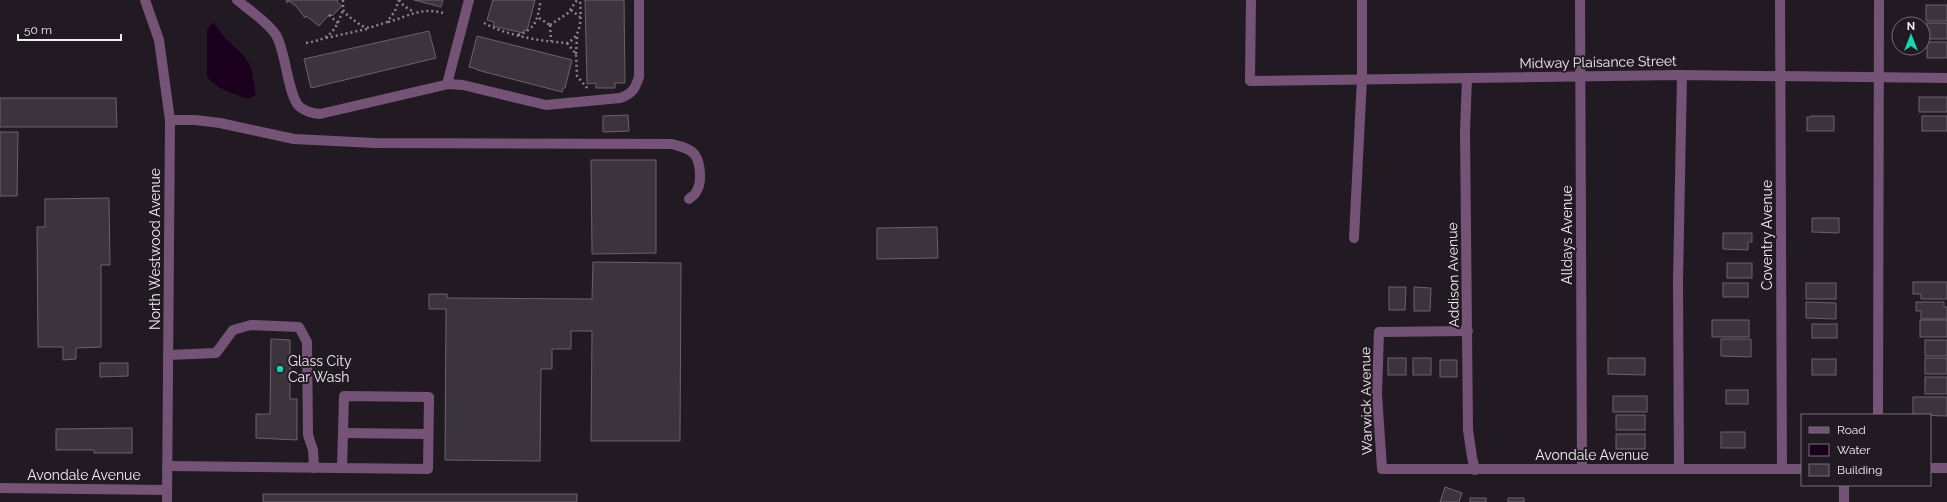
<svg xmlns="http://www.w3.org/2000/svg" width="1947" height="502" viewBox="0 0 1947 502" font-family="Raleway,sans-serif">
	<rect width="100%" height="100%" fill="#221a22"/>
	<path fill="#1b001d" d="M213,22L225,38L245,57L251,67L256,95L248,99C235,94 214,88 207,76V30Z"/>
	<g fill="#3c343c" stroke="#6a616a">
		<path d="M286,0H338L337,2L342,6L332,16L330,14L319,26L306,16L305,18L296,6L289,1L287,3Z"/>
		<path d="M414,0H443L441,7Z"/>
		<path d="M493,0H535L527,31L524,30L523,33L493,26L494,22L487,20Z"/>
		<path d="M585,0H624L625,83H615V88H596V83L587,84Z"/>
		<rect x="1926" y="5" width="21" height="16"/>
		<rect x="1927" y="23" width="20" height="16"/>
		<path d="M429,31L436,58L311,88L304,59Z"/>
		<path d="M477,36L572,60L565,88H563L562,92L477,70V69L469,67Z"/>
		<rect x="1927" y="42" width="20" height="16"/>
		<rect x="1919" y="97" width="28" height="15"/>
		<path d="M0,98H116L117,127H0Z"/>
		<path d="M628,115L629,131L603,132V116Z"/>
		<path d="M1811,116H1834V131H1807V117H1811Z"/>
		<rect x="1922" y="116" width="25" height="15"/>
		<path d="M0,132H18L17,196H0Z"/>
		<path d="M591,160H656V253L592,254Z"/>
		<path d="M109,198L110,265H101V347L76,348V359L63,360V347H38L37,227H45V199Z"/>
		<path d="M1812,218H1839V233L1812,232Z"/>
		<path d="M937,227L938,258L877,259V228Z"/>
		<path d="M1723,233H1752V242H1748V250L1723,249Z"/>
		<path d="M593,262L681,263L680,441H591L592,331H571V349H552V369H541L540,461L445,460L446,309H429V294H447V298L592,299Z"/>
		<rect x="1727" y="263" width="25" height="15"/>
		<path d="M1913,282H1947V299H1921V294H1913Z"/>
		<rect x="1723" y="283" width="25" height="14"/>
		<rect x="1806" y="283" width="30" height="16"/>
		<path d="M1389,287H1406L1405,310H1389Z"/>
		<path d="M1414,287L1431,288L1430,311H1414Z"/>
		<path d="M1806,302L1836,303V319L1806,318Z"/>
		<path d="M1916,302H1944V307H1947V319H1921V311H1916Z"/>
		<rect x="1712" y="320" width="37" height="17"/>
		<rect x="1920" y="320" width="27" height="17"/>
		<rect x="1812" y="324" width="25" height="14"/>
		<path d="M271,339L290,340V399H297V440L256,438V414H270Z"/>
		<path d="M1721,339H1751V357L1721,356Z"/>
		<rect x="1925" y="340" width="22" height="16"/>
		<rect x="1388" y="358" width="18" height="17"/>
		<rect x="1413" y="358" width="18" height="17"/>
		<path d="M1608,358H1645V375L1608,374Z"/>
		<rect x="1925" y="358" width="22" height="16"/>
		<rect x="1812" y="359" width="24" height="16"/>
		<rect x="1440" y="360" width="17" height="17"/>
		<path d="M100,363H128V376L100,377Z"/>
		<rect x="1925" y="377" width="22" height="17"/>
		<rect x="1726" y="390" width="22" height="14"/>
		<rect x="1613" y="396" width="34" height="16"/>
		<path d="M1913,397H1947V416L1913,415Z"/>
		<rect x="1616" y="415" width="29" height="15"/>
		<path d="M132,428V453H94V450H56V429Z"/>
		<rect x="1721" y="432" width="24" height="16"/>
		<rect x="1616" y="434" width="29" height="15"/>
		<path d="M1445,487L1462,493L1459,502H1440Z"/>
		<rect x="263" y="494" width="314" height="8"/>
		<rect x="1470" y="498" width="16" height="4"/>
		<rect x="1508" y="498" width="16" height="4"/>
	</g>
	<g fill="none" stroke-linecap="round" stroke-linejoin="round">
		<g stroke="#8a848a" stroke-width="2.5" stroke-dasharray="2 3" stroke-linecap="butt">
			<path d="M343,0V10L348,16L362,26L369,28L387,22L395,11L399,0"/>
			<path d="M399,0L404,6L414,12"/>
			<path d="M571,10L580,17"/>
			<path d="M329,15L338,23"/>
			<path d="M539,18L550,25"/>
			<path d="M388,22C410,16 420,7 443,13"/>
			<path d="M484,23C508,36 540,41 567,43C583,36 581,15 580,0"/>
			<path d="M550,25L568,13L577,0"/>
			<path d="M550,25L551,41"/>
			<path d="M518,35C538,28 537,18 541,0"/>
			<path d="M326,38L367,29"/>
			<path d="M306,43C330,39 335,32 343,10"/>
			<path d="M567,43L576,54L577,76L588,89"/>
			<path d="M576,54L577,37"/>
		</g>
		<g stroke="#755376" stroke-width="10">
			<path d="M145,0L159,40L170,120L167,502"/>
			<path d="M237,0C248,9 269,23 276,35C286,51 288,98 300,107C306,112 312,113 320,114L449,84L463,85L546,105L620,98C632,94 635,89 639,77V0"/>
			<path d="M1251,0L1250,81L1678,75L1947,78"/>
			<path d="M1580,0L1582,469"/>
			<path d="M1780,0L1782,469"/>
			<path d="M1467,78L1465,131L1468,430L1472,457L1475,470"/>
			<path d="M447,84L469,0"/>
			<path d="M170,120H195L220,123L294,139L375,143L672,144C679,146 690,148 695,155C701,164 702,184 696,192C695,195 691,197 689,199"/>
			<path d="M1354,238L1362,78V0"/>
			<path d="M1468,331L1379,332L1377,394L1382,469H1802"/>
			<path d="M168,355L216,353L233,330L251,325L299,327L307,342L308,435L313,450L314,468"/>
			<path d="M1878,415L1879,0"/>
			<path d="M343,433L428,434"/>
			<path d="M167,466L428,469L429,397L344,396L342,468"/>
			<path d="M1930,468H1947"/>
			<path d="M1679,469L1678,281L1682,75"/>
			<path d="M0,488L167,490"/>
			<path d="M1844,502V485"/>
		</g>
	</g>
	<circle fill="#15d5b3" stroke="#221a22" stroke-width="1.5" cx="280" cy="369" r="4"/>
	<g text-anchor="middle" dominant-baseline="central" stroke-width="4" stroke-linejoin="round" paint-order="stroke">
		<g font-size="14" fill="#f3eef3" stroke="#221a22">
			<text transform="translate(1598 62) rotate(-1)">Midway Plaisance Street</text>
			<text transform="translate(1567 235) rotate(-90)">Alldays Avenue</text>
			<text transform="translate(1767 235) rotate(-90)">Coventry Avenue</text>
			<text transform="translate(155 249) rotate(-90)">North Westwood Avenue</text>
			<text transform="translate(1453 275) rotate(-91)">Addison Avenue</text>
			<text transform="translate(1366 401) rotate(-91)">Warwick Avenue</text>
			<text x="1592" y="455">Avondale Avenue</text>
			<text x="84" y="475">Avondale Avenue</text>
		</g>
		<g font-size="14" fill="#f3eef3" stroke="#221a22" text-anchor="start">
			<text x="288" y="361">Glass City<tspan x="288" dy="16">Car Wash</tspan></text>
		</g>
	</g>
	<rect x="1801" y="414" width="130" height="72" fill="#221a22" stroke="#766f76"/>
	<rect x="1809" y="427" width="20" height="6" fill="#755376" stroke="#766f76"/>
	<text x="1837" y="434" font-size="12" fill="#f3eef3">Road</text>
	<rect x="1809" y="444" width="20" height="12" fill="#1b001d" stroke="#766f76"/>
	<text x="1837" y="454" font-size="12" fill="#f3eef3">Water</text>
	<rect x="1809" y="464" width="20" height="12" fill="#3c343c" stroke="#766f76"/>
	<text x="1837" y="474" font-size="12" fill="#f3eef3">Building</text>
	<g transform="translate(1911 36)"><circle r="19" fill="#221a22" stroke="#766f76"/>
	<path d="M0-3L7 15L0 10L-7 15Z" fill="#15d5b3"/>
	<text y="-6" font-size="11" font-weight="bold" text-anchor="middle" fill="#f3eef3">N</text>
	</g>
	<path d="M18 34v6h103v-6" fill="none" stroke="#f3eef3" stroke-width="2"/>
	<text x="24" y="34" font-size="12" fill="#f3eef3" stroke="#221a22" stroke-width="3" paint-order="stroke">50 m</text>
</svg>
